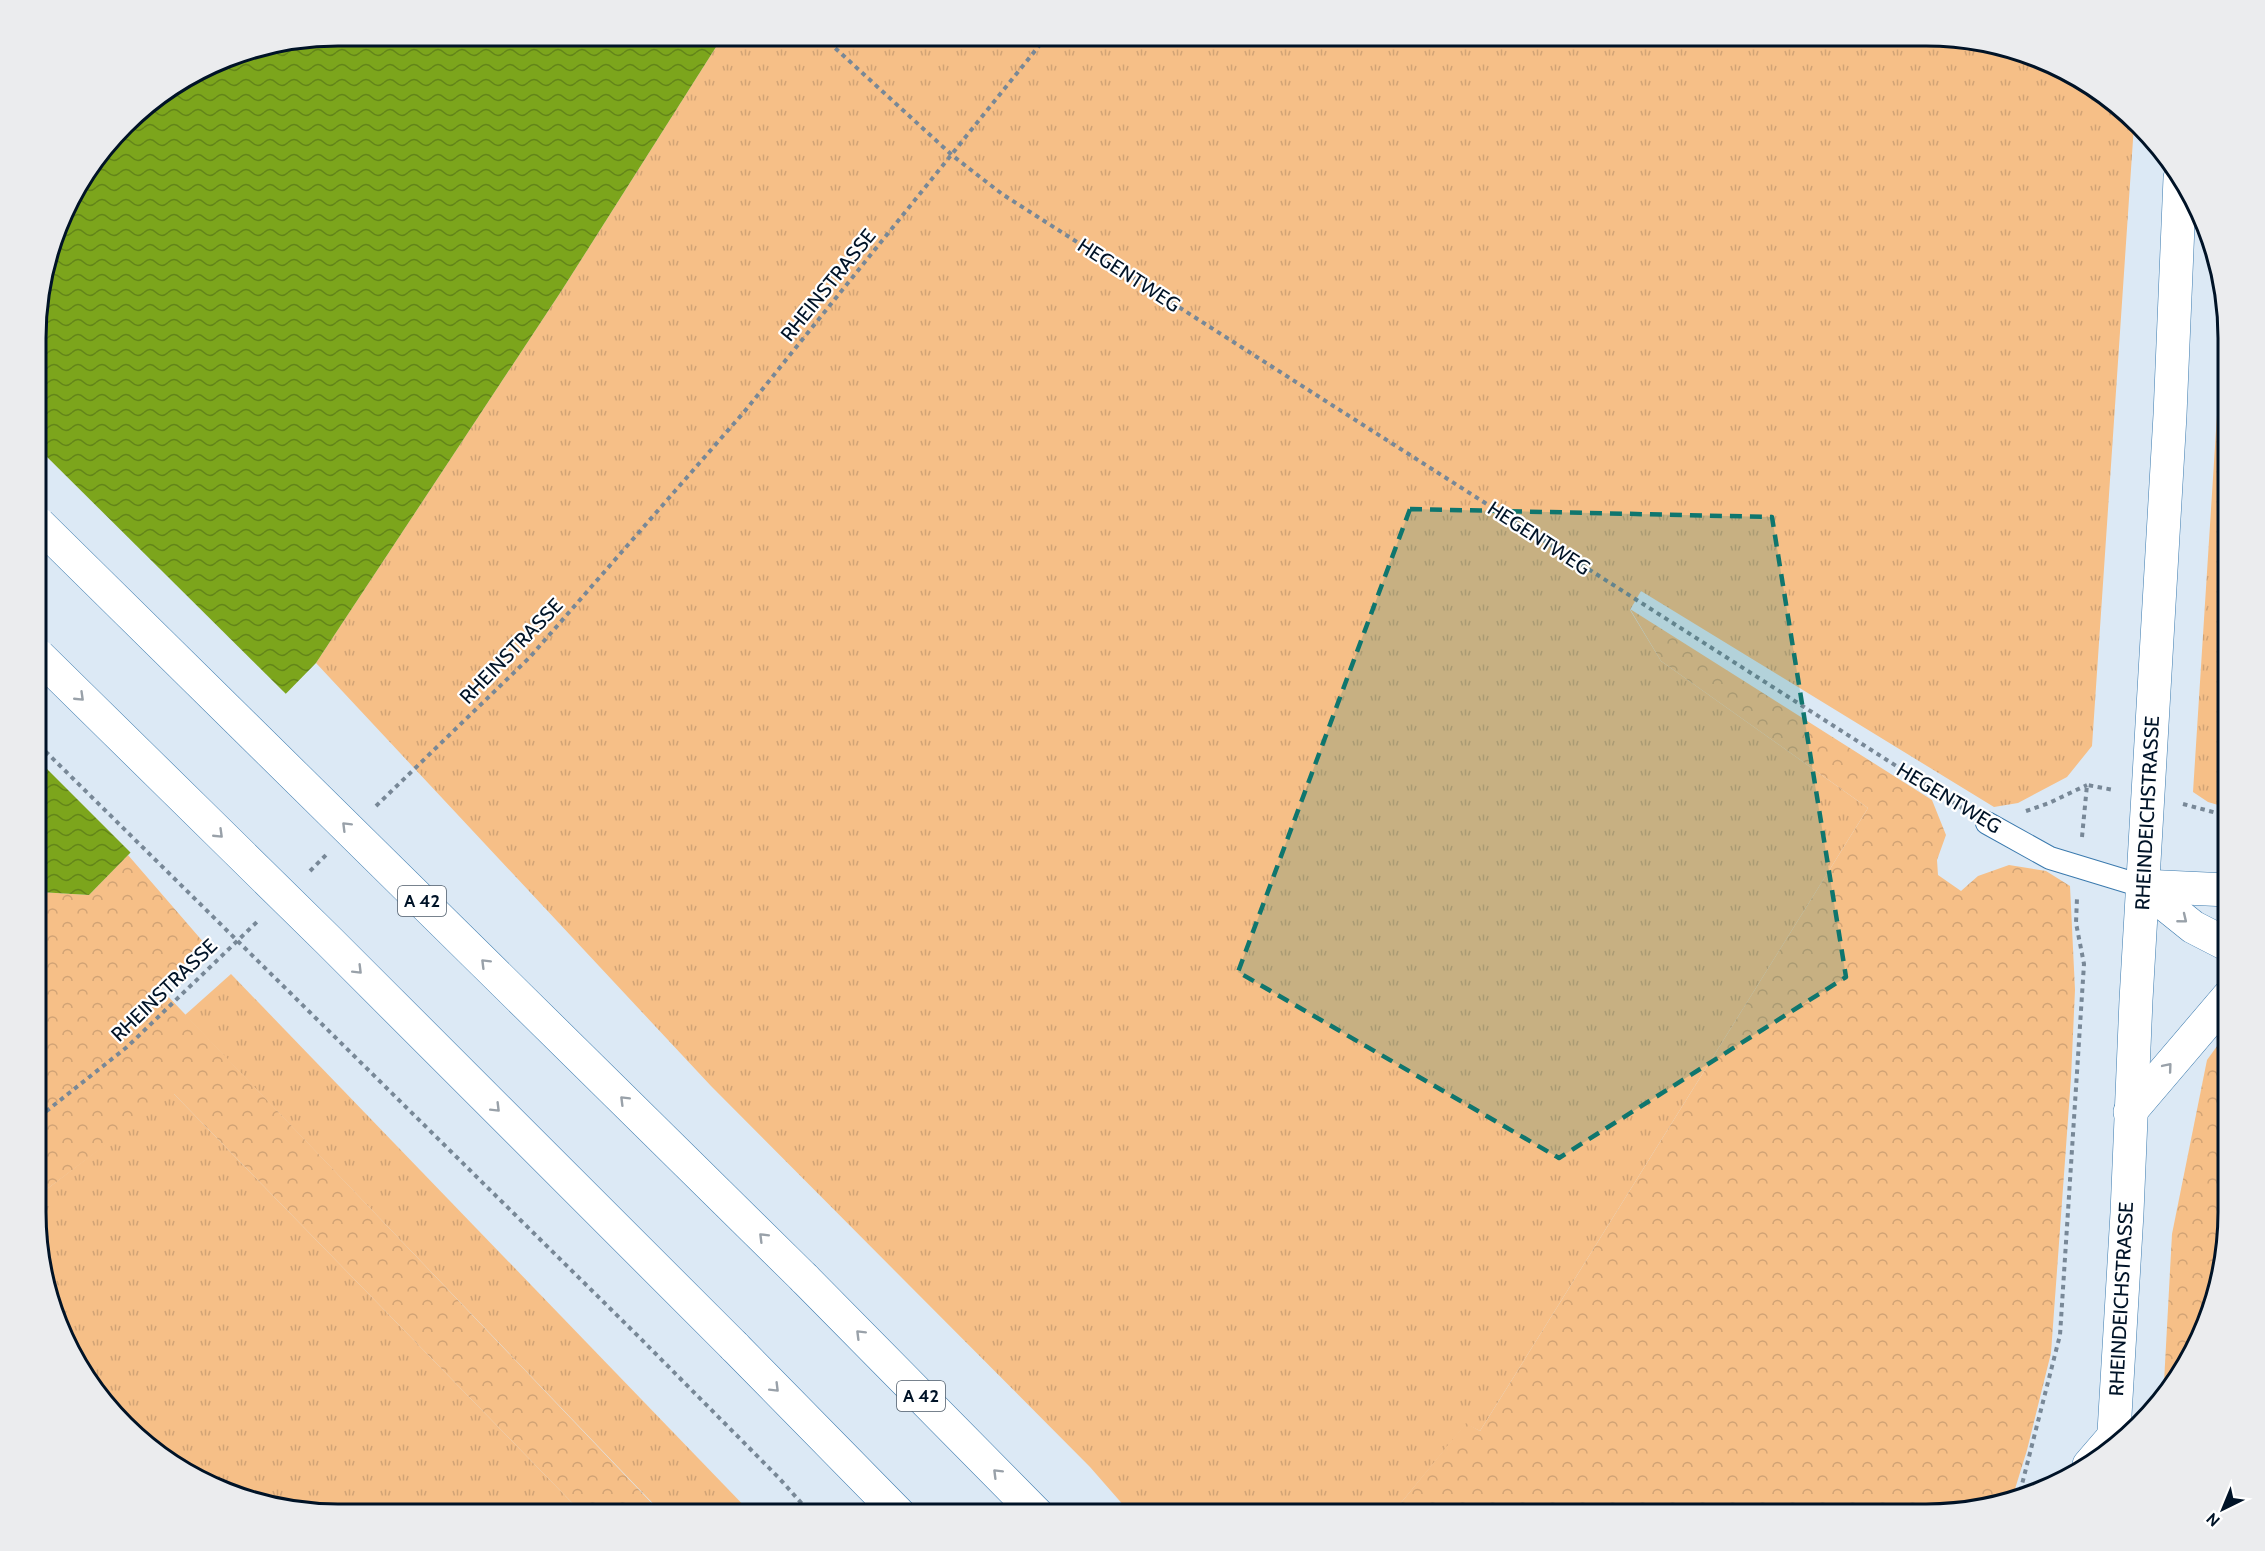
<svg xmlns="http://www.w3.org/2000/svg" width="2265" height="1551" viewBox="0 0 2265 1551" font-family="Cabin,sans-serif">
	<defs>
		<pattern id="grass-tufts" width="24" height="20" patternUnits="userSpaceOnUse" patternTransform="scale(1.5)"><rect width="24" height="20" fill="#f6bf87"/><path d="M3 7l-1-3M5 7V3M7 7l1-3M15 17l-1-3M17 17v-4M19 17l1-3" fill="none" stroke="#d1a375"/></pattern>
		<pattern id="forest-crowns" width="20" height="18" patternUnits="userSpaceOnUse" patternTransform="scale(1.5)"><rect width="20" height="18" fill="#f6bf87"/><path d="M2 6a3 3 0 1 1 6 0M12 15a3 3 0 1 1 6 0" fill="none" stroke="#d1a375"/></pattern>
		<pattern id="water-waves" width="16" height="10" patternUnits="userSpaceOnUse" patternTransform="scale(1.5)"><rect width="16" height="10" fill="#7ca51c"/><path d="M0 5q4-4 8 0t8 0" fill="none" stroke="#638519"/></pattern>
	</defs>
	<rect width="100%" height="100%" fill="#dce9f5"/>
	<g fill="url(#grass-tufts)">
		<path d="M723,36L1946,37L2024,52L2111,98L2134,125L2092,746L2067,777L2018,803L1994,807L1641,591L1630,610L1661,661L1868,808L1480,1431L1466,1424L1391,1515H1132L1090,1467L711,1086L316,663L562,290Z"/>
		<path d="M2221,272L2228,319V808L2208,802L2193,792L2217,415Z"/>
		<path d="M231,974L753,1515L663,1514L185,1015Z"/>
		<path d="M173,1093L583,1514H319L241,1499L154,1453L76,1364L39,1252V1195Z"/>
	</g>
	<g fill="url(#forest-crowns)">
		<path d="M1630,609L1932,800L1946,835L1937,860L1938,875L1961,891L1978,876L2009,865L2046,871L2070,886L2075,990L2071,1078L2051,1353L2027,1450L2011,1502L1927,1515H1391L1466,1423L1480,1431L1868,808L1661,661Z"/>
		<path d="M128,855L205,944L161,989L663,1515L583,1514L174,1094L39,1195V892L89,895Z"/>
		<path d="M2228,1031V1232L2213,1310L2163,1401L2172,1234L2207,1060Z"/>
	</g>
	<path fill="url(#water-waves)" d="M338,36H723L562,290L316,663L89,895L39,892V299L67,204L139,111L223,59Z"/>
	<path fill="#dce9f5" d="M39,449L288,696L133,855L39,761Z"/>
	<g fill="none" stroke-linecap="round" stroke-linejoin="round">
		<defs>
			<path id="lane" d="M1987,823L2050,858L2142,886"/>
			<path id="secondary" d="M2113,1449L2127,1213L2136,1000L2170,415L2180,178"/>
			<g id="highway">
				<path d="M2142,886L2193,927L2228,945"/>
				<path d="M2142,886L2228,890"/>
				<path d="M2130,1112L2228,997"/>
				<path d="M804,1278L1038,1515"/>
				<path d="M734,1346L900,1515"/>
				<path d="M2089,1465L2114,1436"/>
			</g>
		</defs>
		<use href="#lane" stroke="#3b7aae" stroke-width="24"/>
		<use href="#secondary" stroke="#3b7aae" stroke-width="34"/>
		<use href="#highway" stroke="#3b7aae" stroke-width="34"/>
		<g stroke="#788897" stroke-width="4" stroke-dasharray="4.5 4.5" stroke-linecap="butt">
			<path d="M822,36L953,156L1002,194L1962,808"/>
			<path d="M2183,804L2228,816"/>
			<path d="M376,806L530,657L744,412L1047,36"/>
			<path d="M2026,811L2049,803L2087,785"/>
			<path d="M2082,837L2087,785L2114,790"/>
			<path d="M310,871L326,855"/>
			<path d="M39,1117L127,1047L259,920"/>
			<path d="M2018,1500L2060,1335L2084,964L2076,923L2077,898"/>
		</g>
		<use href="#lane" stroke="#fff" stroke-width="22"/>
		<use href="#secondary" stroke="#fff" stroke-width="33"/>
		<use href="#highway" stroke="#fff" stroke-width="33"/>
		<defs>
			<g id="highway-bridge">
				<path d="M39,524L804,1278"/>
				<path d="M39,656L329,941L734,1346"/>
			</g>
		</defs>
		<use href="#highway-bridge" stroke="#3b7aae" stroke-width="34" stroke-linecap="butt"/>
		<path stroke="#788897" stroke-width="4" stroke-dasharray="4.5 4.5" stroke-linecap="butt" d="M39,745L639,1337L779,1478L812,1515"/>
		<use href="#highway-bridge" stroke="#fff" stroke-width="33"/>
	</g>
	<defs><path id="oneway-chevron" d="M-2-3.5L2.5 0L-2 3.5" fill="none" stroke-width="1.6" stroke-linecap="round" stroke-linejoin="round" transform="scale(1.5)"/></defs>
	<g stroke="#99a1a9">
		<use href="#oneway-chevron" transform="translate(80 697) rotate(44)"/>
		<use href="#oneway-chevron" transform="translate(346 826) rotate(-135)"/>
		<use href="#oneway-chevron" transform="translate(219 834) rotate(44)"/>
		<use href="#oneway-chevron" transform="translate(2183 919) rotate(39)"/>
		<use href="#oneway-chevron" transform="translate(485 963) rotate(-135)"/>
		<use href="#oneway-chevron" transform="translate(358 970) rotate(45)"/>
		<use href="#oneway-chevron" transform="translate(2168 1067) rotate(-50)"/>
		<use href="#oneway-chevron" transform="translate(624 1100) rotate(-135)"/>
		<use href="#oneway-chevron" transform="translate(496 1108) rotate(45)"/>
		<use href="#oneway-chevron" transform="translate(763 1237) rotate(-135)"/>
		<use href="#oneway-chevron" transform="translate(860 1334) rotate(-135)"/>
		<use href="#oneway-chevron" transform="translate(775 1388) rotate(45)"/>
		<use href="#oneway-chevron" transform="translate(997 1473) rotate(-135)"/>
	</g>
	<path fill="#0f766e" fill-opacity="0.2" stroke="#0f766e" stroke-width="4.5" stroke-dasharray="12 8" stroke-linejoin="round" d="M1410,509L1772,517L1846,977L1559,1158L1238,972Z"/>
	<g text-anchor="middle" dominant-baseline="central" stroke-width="4.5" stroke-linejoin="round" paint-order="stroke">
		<g fill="#fff" stroke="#4c5a68" stroke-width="1.5">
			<rect x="398" y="886" width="48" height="30" rx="4.5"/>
			<rect x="897" y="1381" width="48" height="30" rx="4.5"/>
		</g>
		<g font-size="18" font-weight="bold" fill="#001327">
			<text x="422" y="901">A 42</text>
			<text x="921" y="1396">A 42</text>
		</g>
		<g font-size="20" fill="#001327" stroke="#fff">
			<text transform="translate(1129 275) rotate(33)">HEGENTWEG</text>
			<text transform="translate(828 285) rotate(-51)">RHEINSTRASSE</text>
			<text transform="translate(1539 538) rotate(33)">HEGENTWEG</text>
			<text transform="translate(511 651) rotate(-46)">RHEINSTRASSE</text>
			<text transform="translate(1949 798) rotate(31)">HEGENTWEG</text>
			<text transform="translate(2147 813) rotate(-87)">RHEINDEICHSTRASSE</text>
			<text transform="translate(164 990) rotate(-44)">RHEINSTRASSE</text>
			<text transform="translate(2121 1299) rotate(-87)">RHEINDEICHSTRASSE</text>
		</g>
	</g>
	<path d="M0 0H2265V1551H0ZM338 46H1926A292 292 0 0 1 2218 338V1212A292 292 0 0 1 1926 1504H338A292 292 0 0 1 46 1212V338A292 292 0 0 1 338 46Z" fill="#ebecee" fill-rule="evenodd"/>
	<path fill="none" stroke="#001327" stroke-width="3" d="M338 46H1926A292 292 0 0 1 2218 338V1212A292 292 0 0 1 1926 1504H338A292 292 0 0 1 46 1212V338A292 292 0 0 1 338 46Z"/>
	<g transform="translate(2223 1509) rotate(223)" stroke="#ffffff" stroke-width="4.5" paint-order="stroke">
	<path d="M0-4.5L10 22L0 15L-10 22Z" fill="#001327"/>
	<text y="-9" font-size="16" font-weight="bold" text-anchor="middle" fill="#001327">N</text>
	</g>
</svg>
